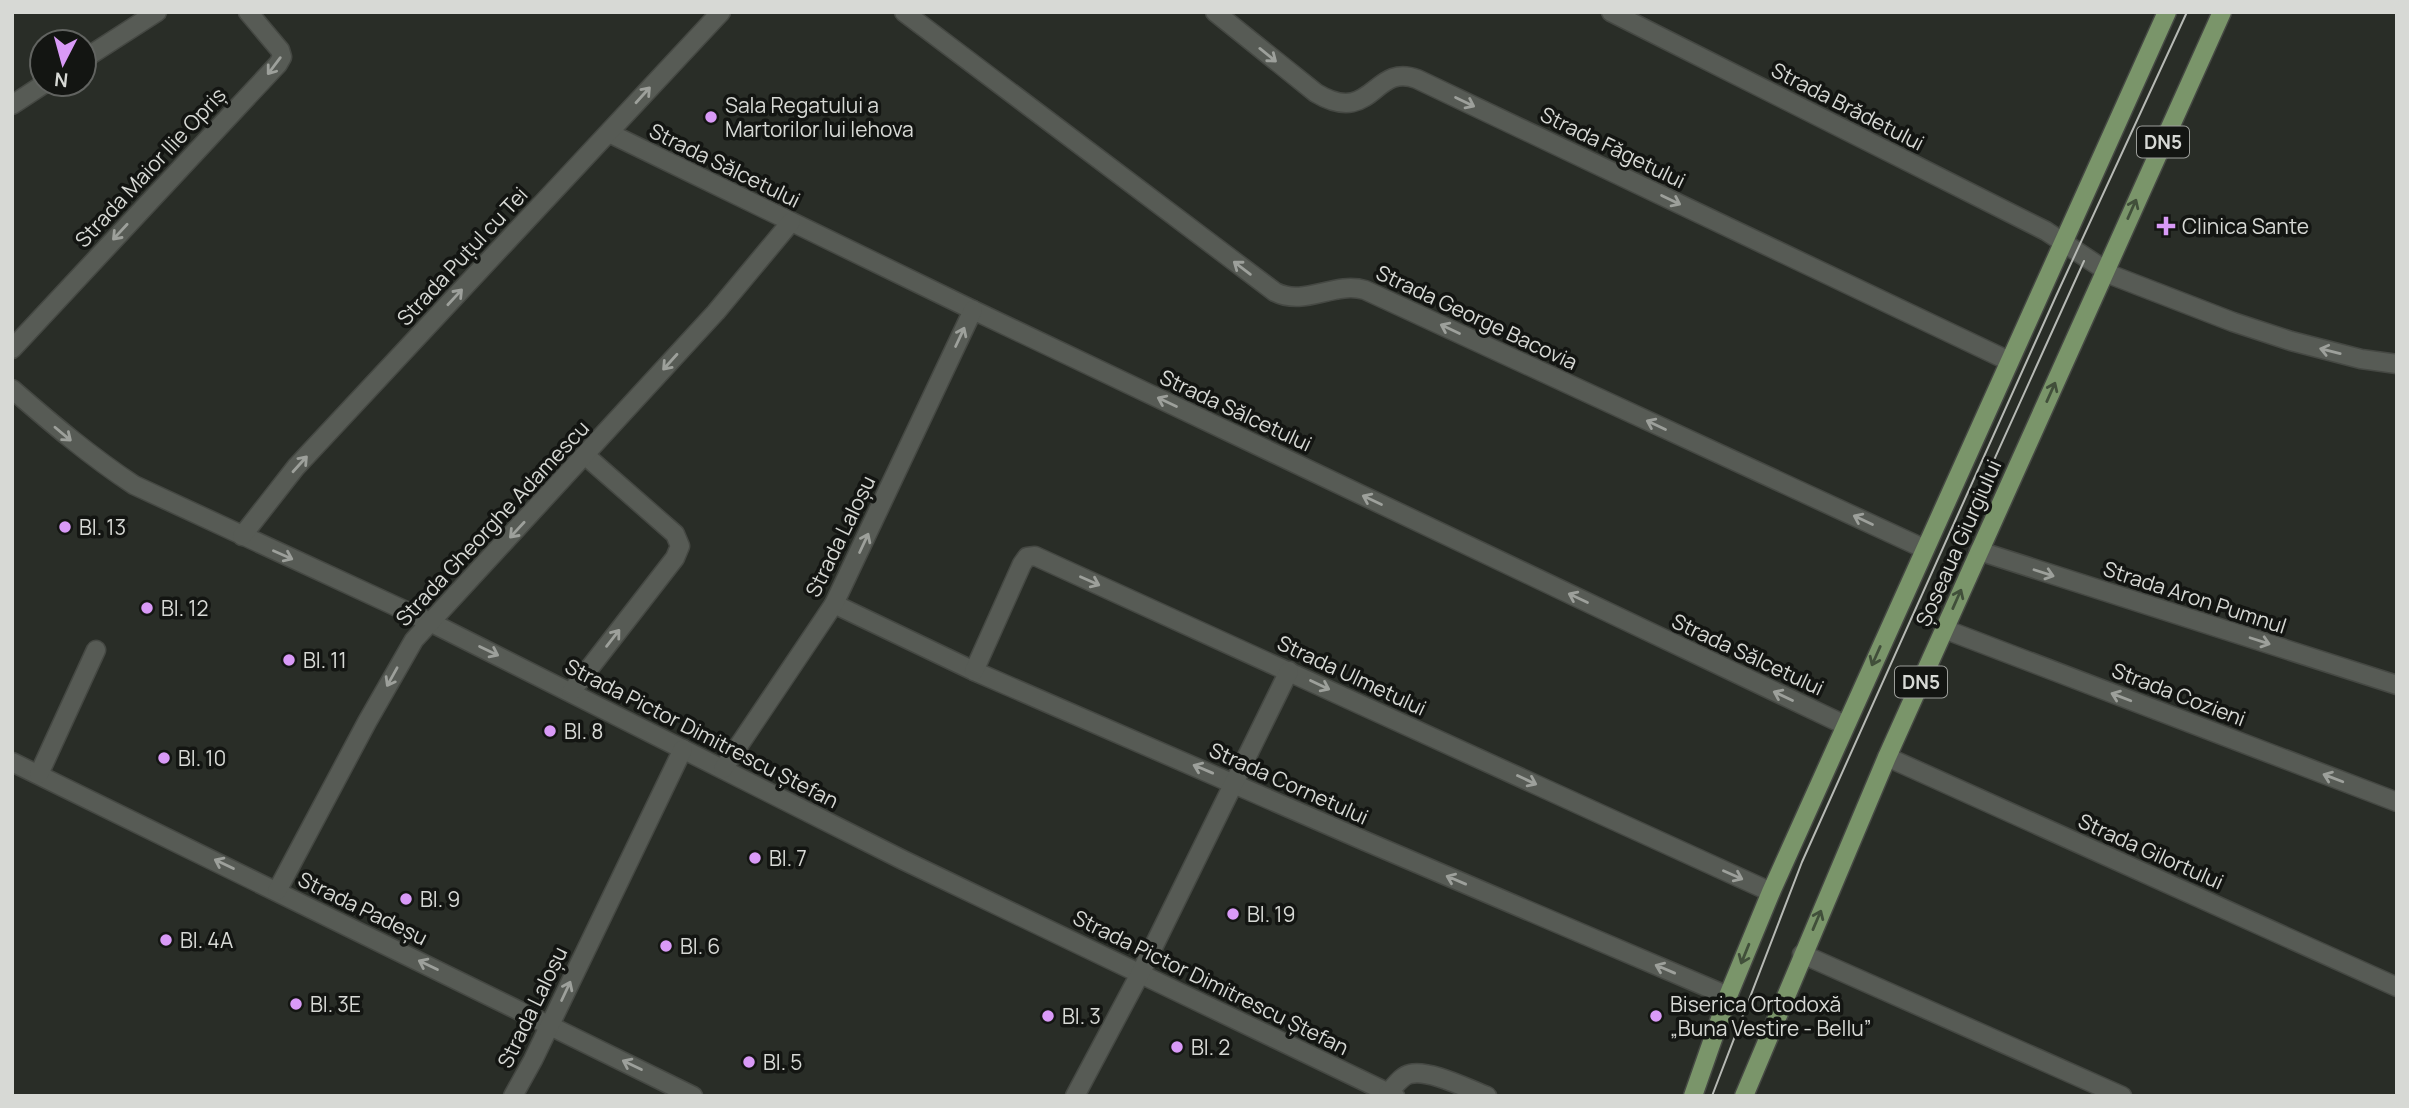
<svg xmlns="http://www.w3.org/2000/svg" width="2409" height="1108" viewBox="0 0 2409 1108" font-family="Manrope,sans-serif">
	<rect width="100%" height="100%" fill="#292d27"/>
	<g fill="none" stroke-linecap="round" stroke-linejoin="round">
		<defs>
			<g id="minor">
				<path d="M904,12L1275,292C1305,307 1334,281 1365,290L1925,549"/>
				<path d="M1215,12L1316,93C1373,127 1373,62 1417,79L2009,361"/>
				<path d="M1611,12L2046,231L2114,276L2233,322L2291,341L2361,359L2397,364"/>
				<path d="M609,133L973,310L1845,725"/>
				<path d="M12,349L278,64L282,57L280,50L248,12"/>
				<path d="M12,389C51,423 90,456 134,485L432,623L903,860L1395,1096"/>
				<path d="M242,536L296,467L721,12"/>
				<path d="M1979,551L2397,685"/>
				<path d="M834,604L974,671L1365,841L1728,996"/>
				<path d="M1944,629L2397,802"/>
				<path d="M974,671L1022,564L1027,557L1035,556L1771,892"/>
				<path d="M571,692L675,558L680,546L675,534L586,456"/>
				<path d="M1887,757L2397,987"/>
				<path d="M12,762L693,1096"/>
				<path d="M723,769L834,604L973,310"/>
				<path d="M39,774L96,650"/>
				<path d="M277,891L367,722L414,640L716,312L791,222"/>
				<path d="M1802,954L2122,1096"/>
				<path d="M1388,1093C1395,1086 1401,1076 1410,1074C1429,1069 1468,1089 1487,1096"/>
				<path d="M513,1096L533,1060L683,749"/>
				<path d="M1075,1096L1141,972L1289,671"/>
			</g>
			<g id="tertiary">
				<path d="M84,59L157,12"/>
				<path d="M12,105L44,84"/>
			</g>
			<g id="primary">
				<path d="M1693,1096L1728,996L1771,892L2167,12"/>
				<path d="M1744,1096L1887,757L2222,12"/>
			</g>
		</defs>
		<use href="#minor" stroke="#454843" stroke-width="21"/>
		<use href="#tertiary" stroke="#454843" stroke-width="21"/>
		<use href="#primary" stroke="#454843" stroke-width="21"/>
		<use href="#minor" stroke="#575b55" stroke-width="18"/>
		<use href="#tertiary" stroke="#575b55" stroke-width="18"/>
		<use href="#primary" stroke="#7a956a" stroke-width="18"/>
		<g stroke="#b6b9b4" stroke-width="2">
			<path d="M1947,564L2084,261"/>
			<path d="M1712,1096L1802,862L2056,296L2187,12"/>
		</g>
	</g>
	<defs><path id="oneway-shaft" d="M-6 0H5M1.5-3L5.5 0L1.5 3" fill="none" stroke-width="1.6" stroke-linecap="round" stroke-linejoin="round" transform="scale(1.75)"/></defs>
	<g stroke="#9da09b">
		<use href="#oneway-shaft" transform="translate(1268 55) rotate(39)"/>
		<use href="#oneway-shaft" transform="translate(274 66) rotate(127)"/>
		<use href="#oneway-shaft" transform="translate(643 95) rotate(-48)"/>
		<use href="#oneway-shaft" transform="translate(1465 102) rotate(26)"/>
		<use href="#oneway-shaft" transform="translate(1671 200) rotate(26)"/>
		<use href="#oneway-shaft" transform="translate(120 232) rotate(133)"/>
		<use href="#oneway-shaft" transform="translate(1242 268) rotate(-143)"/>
		<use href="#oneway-shaft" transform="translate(455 297) rotate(-47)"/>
		<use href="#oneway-shaft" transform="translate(1450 329) rotate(-155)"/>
		<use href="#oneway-shaft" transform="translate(960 337) rotate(-65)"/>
		<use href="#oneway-shaft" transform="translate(2330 351) rotate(-166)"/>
		<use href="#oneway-shaft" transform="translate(670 362) rotate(132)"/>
		<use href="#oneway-shaft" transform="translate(1167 402) rotate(-155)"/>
		<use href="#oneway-shaft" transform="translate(1656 425) rotate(-155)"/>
		<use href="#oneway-shaft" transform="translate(63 434) rotate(40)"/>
		<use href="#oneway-shaft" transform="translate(300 464) rotate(-48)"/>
		<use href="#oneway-shaft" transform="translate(1372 500) rotate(-155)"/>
		<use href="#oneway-shaft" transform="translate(1863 520) rotate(-155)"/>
		<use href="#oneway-shaft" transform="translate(517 530) rotate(133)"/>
		<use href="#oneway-shaft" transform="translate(864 543) rotate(-65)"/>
		<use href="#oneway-shaft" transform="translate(283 555) rotate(24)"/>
		<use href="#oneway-shaft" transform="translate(2044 573) rotate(18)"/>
		<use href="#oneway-shaft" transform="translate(1090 581) rotate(24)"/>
		<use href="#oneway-shaft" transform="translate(1578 598) rotate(-155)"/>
		<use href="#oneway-shaft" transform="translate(613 638) rotate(-52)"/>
		<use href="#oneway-shaft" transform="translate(2260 641) rotate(18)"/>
		<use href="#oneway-shaft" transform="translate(489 651) rotate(26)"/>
		<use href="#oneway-shaft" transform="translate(392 677) rotate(119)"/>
		<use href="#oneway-shaft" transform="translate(1320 685) rotate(25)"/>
		<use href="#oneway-shaft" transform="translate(1783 696) rotate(-155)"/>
		<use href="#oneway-shaft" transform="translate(2121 697) rotate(-159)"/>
		<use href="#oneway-shaft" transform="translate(1203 769) rotate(-157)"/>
		<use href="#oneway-shaft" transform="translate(2333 778) rotate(-159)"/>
		<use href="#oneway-shaft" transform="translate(1527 780) rotate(25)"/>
		<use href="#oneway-shaft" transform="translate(224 864) rotate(-154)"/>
		<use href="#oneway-shaft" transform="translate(1733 875) rotate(24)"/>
		<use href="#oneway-shaft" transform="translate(1456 880) rotate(-157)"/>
		<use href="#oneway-shaft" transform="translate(428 965) rotate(-154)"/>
		<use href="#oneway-shaft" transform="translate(1665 969) rotate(-157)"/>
		<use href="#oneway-shaft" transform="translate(566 991) rotate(-65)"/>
		<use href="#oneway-shaft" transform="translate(632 1065) rotate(-154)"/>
	</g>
	<g stroke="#414f3a">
		<use href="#oneway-shaft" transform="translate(2132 209) rotate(-66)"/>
		<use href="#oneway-shaft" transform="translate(2051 392) rotate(-66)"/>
		<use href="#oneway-shaft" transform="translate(1957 599) rotate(-66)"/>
		<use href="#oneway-shaft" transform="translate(1876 656) rotate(114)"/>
		<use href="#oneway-shaft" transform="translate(1817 920) rotate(-67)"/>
		<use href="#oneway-shaft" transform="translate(1745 954) rotate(112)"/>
	</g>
	<g fill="#d99af7" stroke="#131512" stroke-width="2.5">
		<circle cx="711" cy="117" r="7"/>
		<path d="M2162.5 215.5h7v7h7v7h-7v7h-7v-7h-7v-7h7z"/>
		<circle cx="65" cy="527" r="7"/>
		<circle cx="147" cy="608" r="7"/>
		<circle cx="289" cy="660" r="7"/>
		<circle cx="550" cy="731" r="7"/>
		<circle cx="164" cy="758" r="7"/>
		<circle cx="755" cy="858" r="7"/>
		<circle cx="406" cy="899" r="7"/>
		<circle cx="1233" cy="914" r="7"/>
		<circle cx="166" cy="940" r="7"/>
		<circle cx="666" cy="946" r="7"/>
		<circle cx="296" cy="1004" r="7"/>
		<circle cx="1048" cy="1016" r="7"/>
		<circle cx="1656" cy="1016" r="7"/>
		<circle cx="1177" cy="1047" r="7"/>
		<circle cx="749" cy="1062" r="7"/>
	</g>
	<g text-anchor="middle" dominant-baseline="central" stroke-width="7" stroke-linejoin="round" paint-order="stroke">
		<g fill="#131512" stroke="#9c9e9a" stroke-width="2">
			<rect x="2137" y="126.5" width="52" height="31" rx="5"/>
			<rect x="1895" y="666.5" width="52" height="31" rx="5"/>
		</g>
		<g font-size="19" font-weight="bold" fill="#d7d9d5">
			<text x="2163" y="142">DN5</text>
			<text x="1921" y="682">DN5</text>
		</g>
		<g font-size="21" fill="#d7d9d5" stroke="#131512" text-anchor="start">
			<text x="725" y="105">Sala Regatului a<tspan x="725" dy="24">Martorilor lui Iehova</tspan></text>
			<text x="2182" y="226">Clinica Sante</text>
			<text x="79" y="527">Bl. 13</text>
			<text x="161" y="608">Bl. 12</text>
			<text x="303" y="660">Bl. 11</text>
			<text x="564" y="731">Bl. 8</text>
			<text x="178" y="758">Bl. 10</text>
			<text x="769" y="858">Bl. 7</text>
			<text x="420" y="899">Bl. 9</text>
			<text x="1247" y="914">Bl. 19</text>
			<text x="180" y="940">Bl. 4A</text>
			<text x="680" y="946">Bl. 6</text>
			<text x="310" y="1004">Bl. 3E</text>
			<text x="1670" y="1004">Biserica Ortodoxă<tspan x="1670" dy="24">„Buna Vestire - Bellu”</tspan></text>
			<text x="1062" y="1016">Bl. 3</text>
			<text x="1191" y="1047">Bl. 2</text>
			<text x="763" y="1062">Bl. 5</text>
		</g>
		<g font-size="21" fill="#d7d9d5" stroke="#131512">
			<text transform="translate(1848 106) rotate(27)">Strada Brădetului</text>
			<text transform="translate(1613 147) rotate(26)">Strada Făgetului</text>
			<text transform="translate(725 165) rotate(26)">Strada Sălcetului</text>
			<text transform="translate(150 167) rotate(-47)">Strada Maior Ilie Opriș</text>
			<text transform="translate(462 256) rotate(-47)">Strada Puțul cu Tei</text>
			<text transform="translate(1477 317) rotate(25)">Strada George Bacovia</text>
			<text transform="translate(1236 410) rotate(25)">Strada Sălcetului</text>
			<text transform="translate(492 523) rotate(-47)">Strada Gheorghe Adamescu</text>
			<text transform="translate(840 536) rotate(-64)">Strada Laloșu</text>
			<text transform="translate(1958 543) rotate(-66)">Șoseaua Giurgiului</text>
			<text transform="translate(2195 597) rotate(18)">Strada Aron Pumnul</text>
			<text transform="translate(1748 654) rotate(25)">Strada Sălcetului</text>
			<text transform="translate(1352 675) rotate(25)">Strada Ulmetului</text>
			<text transform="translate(2179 694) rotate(21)">Strada Cozieni</text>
			<text transform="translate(702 733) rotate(27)">Strada Pictor Dimitrescu Ștefan</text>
			<text transform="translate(1289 783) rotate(24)">Strada Cornetului</text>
			<text transform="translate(2151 851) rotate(24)">Strada Gilortului</text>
			<text transform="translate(363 908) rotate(26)">Strada Padeșu</text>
			<text transform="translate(1211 982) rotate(26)">Strada Pictor Dimitrescu Ștefan</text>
			<text transform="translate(532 1007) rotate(-64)">Strada Laloșu</text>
		</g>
	</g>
	<rect width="2409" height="1108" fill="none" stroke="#d7d9d5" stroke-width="28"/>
	<g transform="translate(63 63) rotate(186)"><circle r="33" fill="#131512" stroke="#616360" stroke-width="2"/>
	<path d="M0-5L12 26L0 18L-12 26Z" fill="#d99af7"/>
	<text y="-10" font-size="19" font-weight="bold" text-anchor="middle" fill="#d7d9d5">N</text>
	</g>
</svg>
